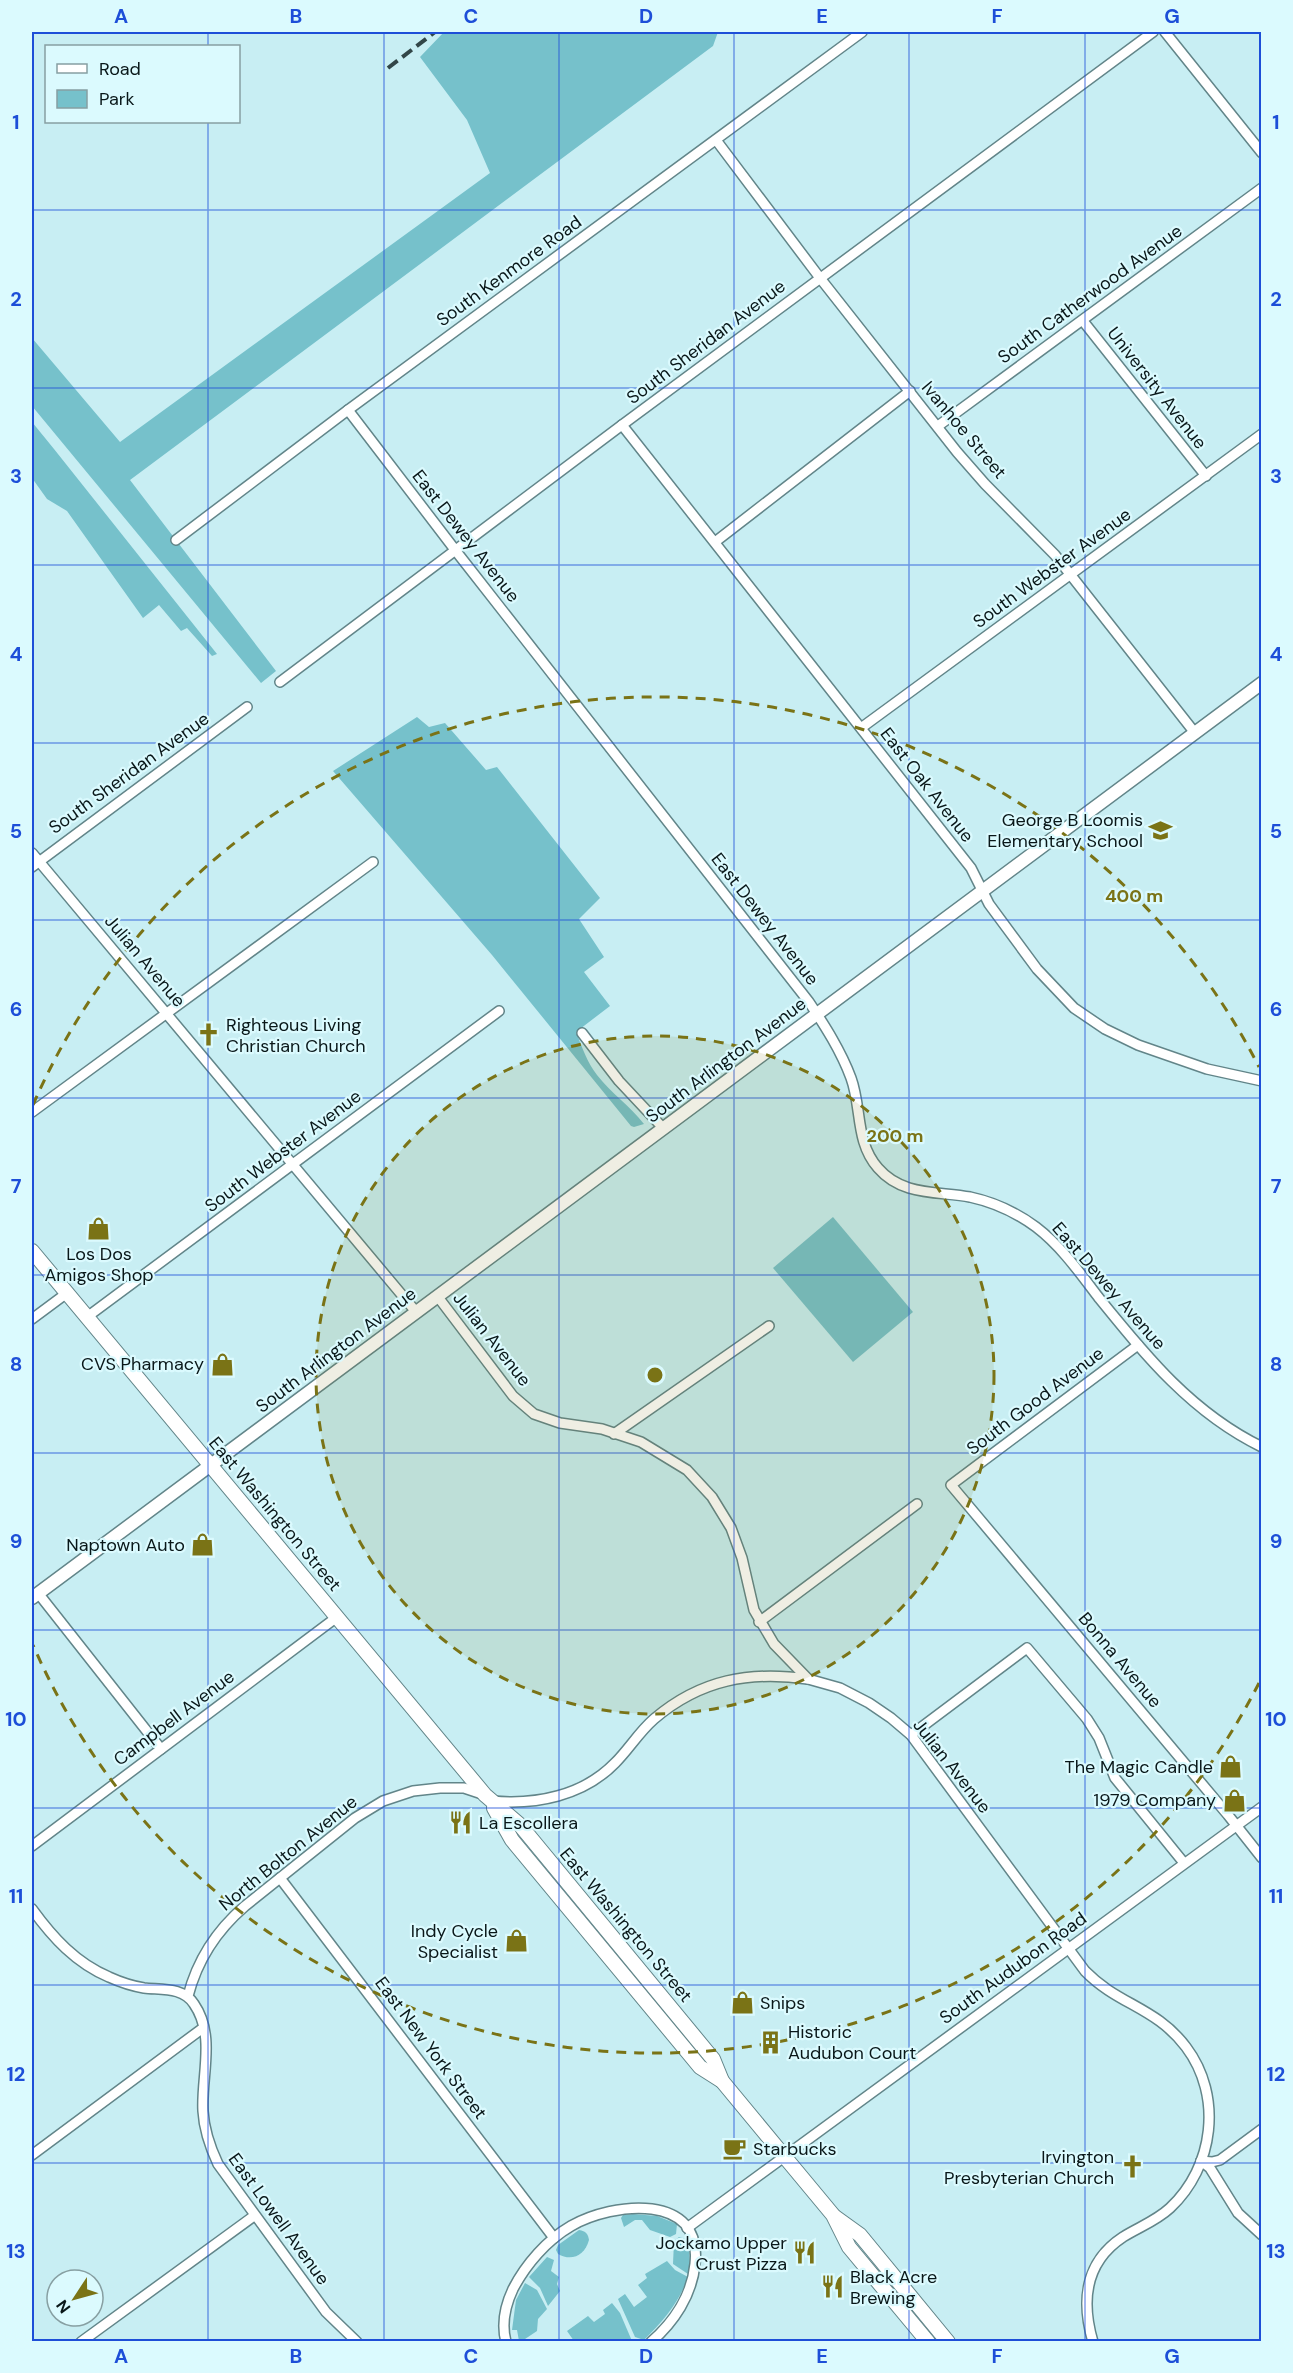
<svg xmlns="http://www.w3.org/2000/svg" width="1293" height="2373" viewBox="0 0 1293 2373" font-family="'DM Sans',sans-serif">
	<rect width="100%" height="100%" fill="#c8eef3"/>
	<g fill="#76c1cb">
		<path d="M444,32H718L713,46L130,480L276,671L261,683L32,406V338L120,442L490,173L467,120L420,57Z"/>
		<path d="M32,422L54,449L217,654L212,656L187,628L181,631L159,605L143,618L67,511L47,499L32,478Z"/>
		<path d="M417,717L429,727L445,723L486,770L497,767L600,898L579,919L604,957L584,972L610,1006L576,1032C582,1047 587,1062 597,1075C611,1093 630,1106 644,1124L634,1127L631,1126L492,955L333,771Z"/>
		<path d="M833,1217L913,1312L853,1362L773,1268Z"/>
		<path d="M633,2214L657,2216L677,2224L676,2234L670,2237L650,2230L642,2220H635L624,2227L621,2218L623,2215Z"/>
		<path d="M579,2230C586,2231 588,2234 589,2240C585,2255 572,2262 558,2254L556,2250L558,2245Z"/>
		<path d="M679,2237L689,2240L690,2266L688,2274L673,2264L674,2241Z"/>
		<path d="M547,2257L554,2260L551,2271L559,2277L557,2284L560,2291L548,2306L540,2288L529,2277Z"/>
		<path d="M667,2261L675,2270L688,2277C679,2303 663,2321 644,2340L635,2337L618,2299L625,2294L634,2307L647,2297L638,2285L647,2278L645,2274Z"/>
		<path d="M525,2283L537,2290L547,2309L538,2319L537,2331L522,2341H519L517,2330H512L516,2300Z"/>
		<path d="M612,2303L620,2313L632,2341H574L567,2331L588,2316L594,2322L605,2314L603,2310Z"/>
	</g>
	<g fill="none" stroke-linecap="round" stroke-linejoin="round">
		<defs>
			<g id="minor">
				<path d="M1165,32L1262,153"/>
				<path d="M716,140L820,278L957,452L985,484L1055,555L1195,733"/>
				<path d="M1083,321L1206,476"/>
				<path d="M348,410L459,555L809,1002C825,1026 841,1051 851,1078C862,1108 855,1142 878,1168C902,1196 937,1191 970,1197C993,1202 1017,1213 1036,1227C1061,1246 1080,1273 1099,1298C1146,1356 1192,1413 1262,1447"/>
				<path d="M622,425L971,868L989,904L1037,969L1074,1008L1105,1029L1138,1045L1207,1069L1262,1081"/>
				<path d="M938,426L1262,188"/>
				<path d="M176,540L348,410L862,32"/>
				<path d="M715,542L910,391"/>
				<path d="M280,682L622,425L1153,32"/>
				<path d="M861,728L1262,434"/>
				<path d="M32,853L417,1313"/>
				<path d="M32,867L247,707"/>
				<path d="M582,1033L619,1081L664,1129"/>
				<path d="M32,1112L373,862"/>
				<path d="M438,1297L513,1396L534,1414L560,1423L602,1429L641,1442L687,1470L712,1497L731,1528L742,1558L754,1610L774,1644L808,1679L840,1688L869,1703L891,1718L911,1735L1085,1971C1118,2005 1156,2007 1186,2047C1223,2096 1214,2167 1170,2208C1156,2221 1139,2227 1123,2237C1085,2262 1081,2301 1093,2342"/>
				<path d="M87,1317L499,1011"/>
				<path d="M32,1319L67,1293"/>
				<path d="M1138,1345L951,1485L1228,1815L1262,1858"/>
				<path d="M614,1434L769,1326"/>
				<path d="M38,1593L161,1749"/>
				<path d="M759,1622L917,1504"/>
				<path d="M911,1735L1027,1648L1087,1719L1099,1738L1115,1778L1184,1863"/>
				<path d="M492,1801C536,1805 583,1796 615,1763C629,1749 639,1732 654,1719C701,1679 750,1671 808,1679"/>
				<path d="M32,1846L337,1617"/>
				<path d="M280,1878L554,2238"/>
				<path d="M32,1909C53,1938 76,1963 109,1977C120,1982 132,1986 144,1988C162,1990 183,1987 194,2004C216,2036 201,2076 203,2111C204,2129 210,2147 218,2164L326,2312L357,2342"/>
				<path d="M188,1996C197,1961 217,1930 245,1906L355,1818L383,1801L413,1791L440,1788H464L482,1794"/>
				<path d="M32,2155L203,2028"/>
				<path d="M1201,2161L1210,2168L1238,2213L1262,2235"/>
				<path d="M1201,2161L1212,2162L1220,2160L1262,2129"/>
				<path d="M687,2228L1262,1807"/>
				<path d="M81,2342L254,2216"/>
				<path d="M506,2342C501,2323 505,2306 513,2289C526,2264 547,2240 571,2226C613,2202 703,2192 695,2264C692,2295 674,2322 651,2342"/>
			</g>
			<path id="secondary" d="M32,1598L1262,683"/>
			<g id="primary">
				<path d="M32,1251L485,1795L520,1825L713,2059L722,2081"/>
				<path d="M494,1808L512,1840L700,2067L722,2081L784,2156L833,2215L849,2247L928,2342"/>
				<path d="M835,2217L860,2235L948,2342"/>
			</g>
		</defs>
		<use href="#minor" stroke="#628589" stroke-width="12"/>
		<use href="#secondary" stroke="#628589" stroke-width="15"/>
		<use href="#primary" stroke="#628589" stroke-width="16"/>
		<use href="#minor" stroke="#fff" stroke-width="9"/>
		<use href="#secondary" stroke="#fff" stroke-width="12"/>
		<use href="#primary" stroke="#fff" stroke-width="14"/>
		<path stroke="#324648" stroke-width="4" stroke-dasharray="12 6" stroke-linecap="butt" d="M388,68L435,32"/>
	</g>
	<path fill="none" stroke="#1d4ed8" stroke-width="1.5" stroke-opacity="0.55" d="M208,32V46M384,32V2342M559,32V2342M734,32V2342M909,32V2342M1085,32V2342M208,122V2342M32,210H1262M32,388H1262M32,565H1262M32,743H1262M32,920H1262M32,1098H1262M32,1275H1262M32,1453H1262M32,1630H1262M32,1808H1262M32,1985H1262M32,2163H1262"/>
	<circle cx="655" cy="1375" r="339" fill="#7a7316" fill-opacity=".12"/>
	<g fill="none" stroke="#7a7316" stroke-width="3" stroke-dasharray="10 8">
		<circle cx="655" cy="1375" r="339"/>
		<path d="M1259 1683A678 678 0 0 1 33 1645M33 1105A678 678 0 0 1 1259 1067"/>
	</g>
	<defs>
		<symbol id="school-bare" viewBox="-9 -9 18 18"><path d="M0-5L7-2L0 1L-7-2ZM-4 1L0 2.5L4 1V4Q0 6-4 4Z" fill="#7a7316" stroke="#dbfafe" stroke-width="2.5" paint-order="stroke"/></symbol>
		<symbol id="church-bare" viewBox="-9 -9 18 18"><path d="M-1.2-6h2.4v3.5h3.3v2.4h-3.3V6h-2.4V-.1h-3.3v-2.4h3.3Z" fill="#7a7316" stroke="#dbfafe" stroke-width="2.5" paint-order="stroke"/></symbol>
		<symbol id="shop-bare" viewBox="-9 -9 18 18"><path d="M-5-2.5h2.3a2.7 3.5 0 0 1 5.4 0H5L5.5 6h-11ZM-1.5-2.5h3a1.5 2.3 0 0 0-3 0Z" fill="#7a7316" stroke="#dbfafe" stroke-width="2.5" paint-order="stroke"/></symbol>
		<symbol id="restaurant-bare" viewBox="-9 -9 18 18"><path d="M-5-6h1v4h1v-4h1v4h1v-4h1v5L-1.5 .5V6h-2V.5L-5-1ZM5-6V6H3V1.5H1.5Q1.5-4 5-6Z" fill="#7a7316" stroke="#dbfafe" stroke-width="2.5" paint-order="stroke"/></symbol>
		<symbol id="building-bare" viewBox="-9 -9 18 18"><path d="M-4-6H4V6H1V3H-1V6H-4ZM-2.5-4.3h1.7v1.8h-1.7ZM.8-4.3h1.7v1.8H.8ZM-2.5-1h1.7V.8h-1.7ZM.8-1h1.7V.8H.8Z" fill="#7a7316" stroke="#dbfafe" stroke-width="2.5" paint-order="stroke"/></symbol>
		<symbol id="cafe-bare" viewBox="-9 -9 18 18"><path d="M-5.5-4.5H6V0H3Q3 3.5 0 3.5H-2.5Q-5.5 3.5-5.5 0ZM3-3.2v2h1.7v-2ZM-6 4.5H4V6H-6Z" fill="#7a7316" stroke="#dbfafe" stroke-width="2.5" paint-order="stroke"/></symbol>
	</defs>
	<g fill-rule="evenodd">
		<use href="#school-bare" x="1144" y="814" width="33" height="33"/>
		<use href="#church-bare" x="192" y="1018" width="33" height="33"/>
		<use href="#shop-bare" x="82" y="1212" width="33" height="33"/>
		<use href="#shop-bare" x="206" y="1348" width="33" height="33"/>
		<use href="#shop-bare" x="186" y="1528" width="33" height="33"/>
		<use href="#shop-bare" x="1214" y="1750" width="33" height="33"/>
		<use href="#shop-bare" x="1218" y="1784" width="33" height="33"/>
		<use href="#restaurant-bare" x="444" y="1806" width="33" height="33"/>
		<use href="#shop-bare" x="500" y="1924" width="33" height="33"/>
		<use href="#shop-bare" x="726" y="1986" width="33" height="33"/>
		<use href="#building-bare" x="754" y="2026" width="33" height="33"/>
		<use href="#cafe-bare" x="718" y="2132" width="33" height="33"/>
		<use href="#church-bare" x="1116" y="2150" width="33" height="33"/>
		<use href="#restaurant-bare" x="788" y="2236" width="33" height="33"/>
		<use href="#restaurant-bare" x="816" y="2270" width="33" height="33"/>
	</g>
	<g text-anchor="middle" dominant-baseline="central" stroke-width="4.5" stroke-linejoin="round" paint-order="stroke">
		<g font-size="18" fill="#091719" stroke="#dbfafe">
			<text transform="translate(509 271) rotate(-36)">South Kenmore Road</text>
			<text transform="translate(1090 294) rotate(-36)">South Catherwood Avenue</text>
			<text transform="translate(706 342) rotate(-37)">South Sheridan Avenue</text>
			<text transform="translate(1157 388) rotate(52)">University Avenue</text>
			<text transform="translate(964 430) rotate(50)">Ivanhoe Street</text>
			<text transform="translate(466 536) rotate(52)">East Dewey Avenue</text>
			<text transform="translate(1052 568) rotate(-36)">South Webster Avenue</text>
			<text transform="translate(129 773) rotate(-36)">South Sheridan Avenue</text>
			<text transform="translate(927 785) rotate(52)">East Oak Avenue</text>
			<text transform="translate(765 919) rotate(52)">East Dewey Avenue</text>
			<text transform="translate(145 961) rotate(50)">Julian Avenue</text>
			<text transform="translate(726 1060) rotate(-37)">South Arlington Avenue</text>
			<text transform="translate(283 1151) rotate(-37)">South Webster Avenue</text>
			<text transform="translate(1109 1286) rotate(49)">East Dewey Avenue</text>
			<text transform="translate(492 1339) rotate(52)">Julian Avenue</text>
			<text transform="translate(336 1350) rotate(-37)">South Arlington Avenue</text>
			<text transform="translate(1035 1401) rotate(-37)">South Good Avenue</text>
			<text transform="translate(275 1514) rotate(50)">East Washington Street</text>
			<text transform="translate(1120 1660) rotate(50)">Bonna Avenue</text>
			<text transform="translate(174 1718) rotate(-37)">Campbell Avenue</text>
			<text transform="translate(952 1766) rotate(52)">Julian Avenue</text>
			<text transform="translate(288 1853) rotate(-39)">North Bolton Avenue</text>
			<text transform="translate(626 1925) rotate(50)">East Washington Street</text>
			<text transform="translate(1013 1968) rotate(-36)">South Audubon Road</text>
			<text transform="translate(431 2048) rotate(53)">East New York Street</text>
			<text transform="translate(279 2219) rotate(54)">East Lowell Avenue</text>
		</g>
		<g font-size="18" fill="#091719" stroke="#dbfafe" text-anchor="end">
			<text x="1143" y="820">George B Loomis<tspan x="1143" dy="21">Elementary School</tspan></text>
			<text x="226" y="1025" text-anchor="start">Righteous Living<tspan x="226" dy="21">Christian Church</tspan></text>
			<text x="99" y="1254" text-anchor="middle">Los Dos<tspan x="99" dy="21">Amigos Shop</tspan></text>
			<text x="204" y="1364">CVS Pharmacy</text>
			<text x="185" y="1545">Naptown Auto</text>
			<text x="1213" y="1767">The Magic Candle</text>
			<text x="1216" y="1800">1979 Company</text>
			<text x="479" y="1823" text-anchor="start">La Escollera</text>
			<text x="498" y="1931">Indy Cycle<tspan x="498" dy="21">Specialist</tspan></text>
			<text x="760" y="2003" text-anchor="start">Snips</text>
			<text x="788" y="2032" text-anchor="start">Historic<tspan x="788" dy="21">Audubon Court</tspan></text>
			<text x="753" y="2149" text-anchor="start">Starbucks</text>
			<text x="1114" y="2157">Irvington<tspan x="1114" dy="21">Presbyterian Church</tspan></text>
			<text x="787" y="2243">Jockamo Upper<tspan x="787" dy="21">Crust Pizza</tspan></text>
			<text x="850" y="2277" text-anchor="start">Black Acre<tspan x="850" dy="21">Brewing</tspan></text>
		</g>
	</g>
	<circle cx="655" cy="1375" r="9" fill="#7a7316" stroke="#dbfafe" stroke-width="3"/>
	<g font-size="18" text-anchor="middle" font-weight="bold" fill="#7a7316" stroke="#dbfafe" stroke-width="4.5" stroke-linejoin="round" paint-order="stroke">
		<text x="1134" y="902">400 m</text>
		<text x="895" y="1142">200 m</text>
	</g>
	<rect width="1293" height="2373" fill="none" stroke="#dbfafe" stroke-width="66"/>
	<rect x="45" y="45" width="195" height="78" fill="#dbfafe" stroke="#879fa2" stroke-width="1.5"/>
	<rect x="57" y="64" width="30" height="9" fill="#ffffff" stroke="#879fa2" stroke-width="1.5"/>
	<text x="99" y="75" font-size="18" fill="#091719">Road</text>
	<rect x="57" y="90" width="30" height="18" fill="#76c1cb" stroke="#879fa2" stroke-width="1.5"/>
	<text x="99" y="105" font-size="18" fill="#091719">Park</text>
	<g transform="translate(75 2298) rotate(234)"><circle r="28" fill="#dbfafe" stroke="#879fa2" stroke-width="1.5"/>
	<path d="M0-4.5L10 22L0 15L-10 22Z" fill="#7a7316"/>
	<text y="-9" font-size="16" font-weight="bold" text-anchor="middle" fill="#091719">N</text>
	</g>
	<rect x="33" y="33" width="1227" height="2307" fill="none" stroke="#1d4ed8" stroke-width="2"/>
	<g font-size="20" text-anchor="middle" font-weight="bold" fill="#1d4ed8">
		<text x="121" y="23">A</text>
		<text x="296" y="23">B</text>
		<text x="471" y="23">C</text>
		<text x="646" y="23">D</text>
		<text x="822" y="23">E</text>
		<text x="997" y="23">F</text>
		<text x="1172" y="23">G</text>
		<text x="16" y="129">1</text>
		<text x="1276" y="129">1</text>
		<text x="16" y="306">2</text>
		<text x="1276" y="306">2</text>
		<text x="16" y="483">3</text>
		<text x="1276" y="483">3</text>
		<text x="16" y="661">4</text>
		<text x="1276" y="661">4</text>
		<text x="16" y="838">5</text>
		<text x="1276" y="838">5</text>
		<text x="16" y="1016">6</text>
		<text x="1276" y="1016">6</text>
		<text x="16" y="1193">7</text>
		<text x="1276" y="1193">7</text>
		<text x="16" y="1371">8</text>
		<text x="1276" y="1371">8</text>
		<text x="16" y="1548">9</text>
		<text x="1276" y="1548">9</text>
		<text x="16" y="1726">10</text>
		<text x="1276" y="1726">10</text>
		<text x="16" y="1903">11</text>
		<text x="1276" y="1903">11</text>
		<text x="16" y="2081">12</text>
		<text x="1276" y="2081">12</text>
		<text x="16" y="2258">13</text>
		<text x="1276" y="2258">13</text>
		<text x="121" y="2363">A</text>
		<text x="296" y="2363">B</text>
		<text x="471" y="2363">C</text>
		<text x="646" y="2363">D</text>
		<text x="822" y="2363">E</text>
		<text x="997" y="2363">F</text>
		<text x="1172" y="2363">G</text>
	</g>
</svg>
